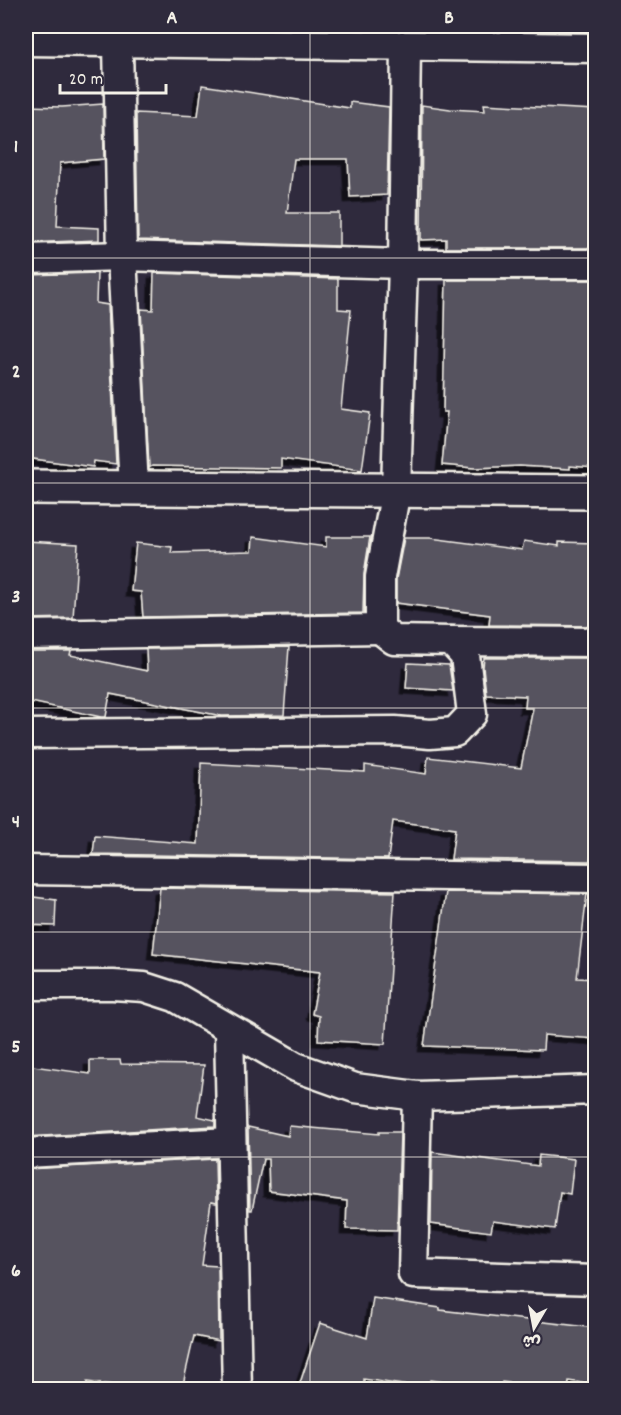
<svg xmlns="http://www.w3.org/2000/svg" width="621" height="1415" viewBox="0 0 621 1415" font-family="Dekko,'Playpen Sans Arabic',sans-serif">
	<defs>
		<filter id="shadow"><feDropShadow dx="-5.5" dy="5.5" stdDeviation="0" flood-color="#0009"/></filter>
	</defs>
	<rect width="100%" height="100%" fill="#2f2a3d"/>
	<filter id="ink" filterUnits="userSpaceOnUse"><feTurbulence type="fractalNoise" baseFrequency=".0167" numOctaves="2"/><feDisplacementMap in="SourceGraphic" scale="12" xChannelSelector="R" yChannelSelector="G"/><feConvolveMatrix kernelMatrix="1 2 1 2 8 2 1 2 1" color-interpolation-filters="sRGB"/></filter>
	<g filter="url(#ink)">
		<g fill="#56525f" stroke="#f4f1e8" stroke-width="1.5" filter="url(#shadow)">
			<path d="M202,85L350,108V102L389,107L387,195L350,197L348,159H294L287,213H339V246L138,240L136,113L198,116Z"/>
			<path d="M103,104L104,159L60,163L57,226L99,228V240L26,243V106L62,107Z"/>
			<path d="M484,104L596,110V248H446V239L421,240L422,105L450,109L485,111Z"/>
			<path d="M97,273L96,303L108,305L116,464L94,461L93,467L26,458V275Z"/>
			<path d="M154,273L338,279V309L351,310L341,409L370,413L362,470L281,459V468L152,466L149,468L141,309L153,310Z"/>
			<path d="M446,280H596V468L570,466V469L520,466L474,468L442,465L447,412H443Z"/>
			<path d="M253,537L326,547V537H370L364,574L363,613L143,617L141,592L131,591L136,543L172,547L171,553L252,551Z"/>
			<path d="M404,538H430L522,550L524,541L559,546V542L596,543V626L489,625L490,615L396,603V579Z"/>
			<path d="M26,541L78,544L73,618L26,619Z"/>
			<path d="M289,647L284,715L222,716L110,694L106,717H101L26,701V651H71L70,655L147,671L146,649Z"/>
			<path d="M484,658H596V855L591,854L590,861L451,859L455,829L393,821L388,859L93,854L95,836L198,844L201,763L365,772V765L426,774L428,757L521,768L533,708H525L526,696L486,694L483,667Z"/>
			<path d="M408,663L449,665L453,691L406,688Z"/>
			<path d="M160,888L395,892L385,1044L318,1040L319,1016L312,1014L320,972L153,954Z"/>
			<path d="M446,892L587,894L577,978L596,979V1039L544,1035L543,1050L424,1046Z"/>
			<path d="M26,896L56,900L55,926L26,925Z"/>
			<path d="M90,1060H120L121,1064L204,1065L197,1116L215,1120V1126L26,1137V1065L90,1074Z"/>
			<path d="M289,1126L379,1134V1132H400L397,1230L346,1229L347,1201L269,1191L268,1159H263L252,1210H250L248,1127L288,1136Z"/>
			<path d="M432,1152L538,1166L539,1155L574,1159L570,1194L560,1192L555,1229L493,1221L491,1232L431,1224Z"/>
			<path d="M215,1159L216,1203L211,1202L202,1265L218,1266L219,1341L194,1336L182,1389H151L87,1382L85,1389H26V1169Z"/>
			<path d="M373,1298L440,1308V1310L596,1328V1385L569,1381L568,1389H566L502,1382L501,1389L430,1380L429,1389L364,1379V1389H298L320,1323L367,1338Z"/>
		</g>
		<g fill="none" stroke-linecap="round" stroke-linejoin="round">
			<defs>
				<g id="minor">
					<path d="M26,41L596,48"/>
					<path d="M118,42L122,256L134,488"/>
					<path d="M26,259L122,256L403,264H596"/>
					<path d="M26,635L380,629"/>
					<path d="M451,641L596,642"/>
					<path d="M26,734L395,731L430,734L455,732L472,714L465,656L451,641L394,640L380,629V577L396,490L403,264L406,47"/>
					<path d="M26,870L596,878"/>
					<path d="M26,985H113L144,987L175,997L296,1067L355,1088L417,1096L596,1090"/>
					<path d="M229,1029L237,1390"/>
					<path d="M417,1096L413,1274L596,1280"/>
					<path d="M26,1153L230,1142"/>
				</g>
				<path id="tertiary" d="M26,487L596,492"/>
			</defs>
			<use href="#minor" stroke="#f4f1e8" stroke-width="33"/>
			<use href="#tertiary" stroke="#f4f1e8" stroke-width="38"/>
			<use href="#minor" stroke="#2f2a3d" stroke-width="28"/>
			<use href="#tertiary" stroke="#2f2a3d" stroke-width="33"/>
		</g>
	</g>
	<path fill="none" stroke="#f4f1e8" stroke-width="1.5" stroke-opacity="0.55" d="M310,26V1390M26,258H596M26,483H596M26,708H596M26,932H596M26,1157H596"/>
	<rect width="621" height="1415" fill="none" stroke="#2f2a3d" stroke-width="66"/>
	<g transform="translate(534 1328) rotate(190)" stroke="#2f2a3d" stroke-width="4.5" paint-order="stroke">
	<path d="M0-4.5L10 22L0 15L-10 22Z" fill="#f4f1e8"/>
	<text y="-9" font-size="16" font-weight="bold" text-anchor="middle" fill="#f4f1e8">ش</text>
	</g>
	<path d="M60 84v9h106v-9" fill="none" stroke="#f4f1e8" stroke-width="3"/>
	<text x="69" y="84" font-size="18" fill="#f4f1e8" stroke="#2f2a3d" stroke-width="4.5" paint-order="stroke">20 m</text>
	<rect x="33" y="33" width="555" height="1349" fill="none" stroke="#f4f1e8" stroke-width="2"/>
	<g font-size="20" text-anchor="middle" font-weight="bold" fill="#f4f1e8">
		<text x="172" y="23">A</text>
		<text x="449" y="23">B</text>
		<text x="16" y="152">1</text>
		<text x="16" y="377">2</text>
		<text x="16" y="602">3</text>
		<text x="16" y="827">4</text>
		<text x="16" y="1052">5</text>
		<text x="16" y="1276">6</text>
	</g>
</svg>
